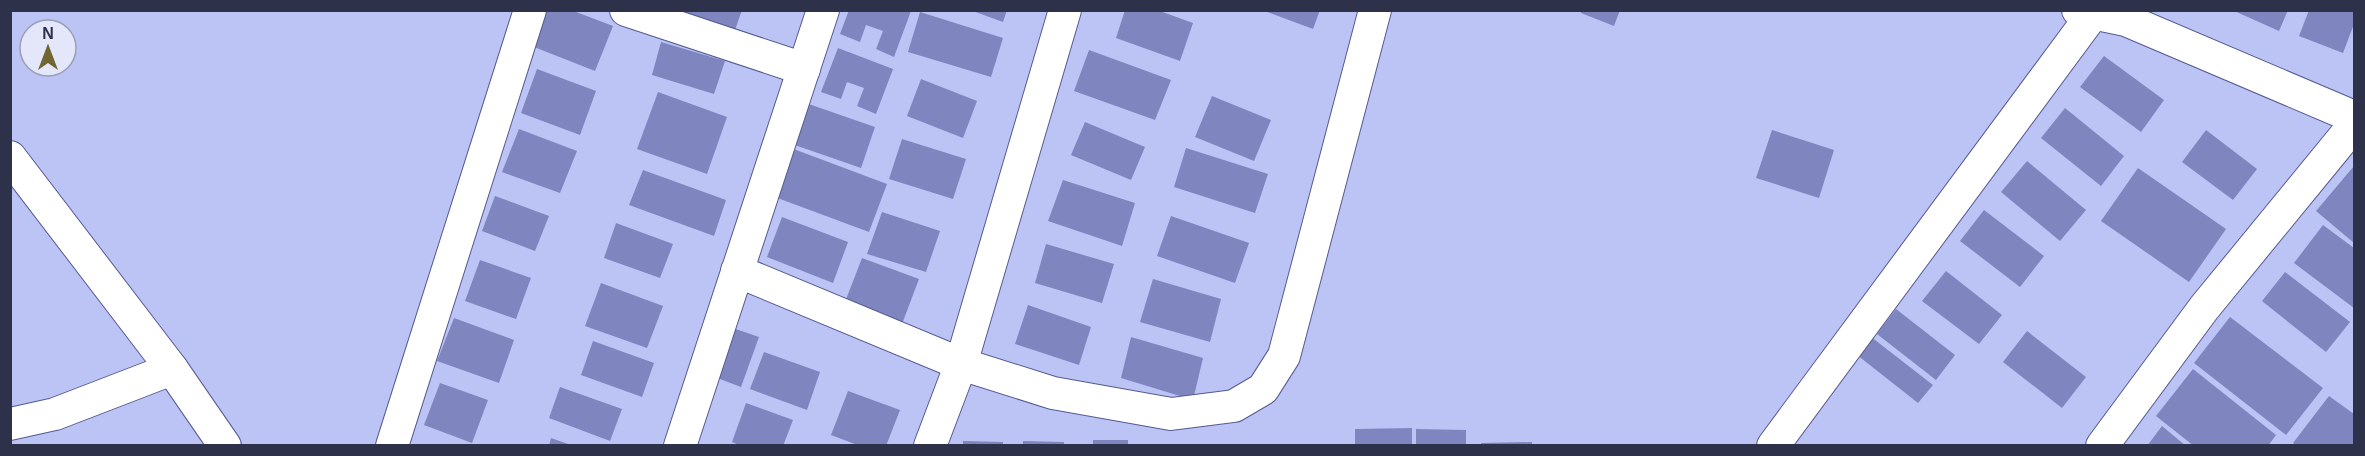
<svg xmlns="http://www.w3.org/2000/svg" width="2365" height="456" viewBox="0 0 2365 456" font-family="Arial,sans-serif">
	<rect width="100%" height="100%" fill="#bcc4f6"/>
	<g fill="#7e85bf">
		<path d="M542,10H571L613,26L595,71L529,45Z"/>
		<path d="M674,10H742L734,33Z"/>
		<path d="M849,10L911,11L894,57L876,49L883,31L866,25L860,42L840,34Z"/>
		<path d="M970,10H1007L1003,22Z"/>
		<path d="M1125,10H1157L1193,23L1180,61L1116,38Z"/>
		<path d="M1262,10H1320L1313,29Z"/>
		<path d="M1581,10H1620L1614,26L1581,13Z"/>
		<path d="M2232,10H2288L2279,31Z"/>
		<path d="M2309,10H2354V24L2343,53L2299,36Z"/>
		<path d="M920,12L1003,38L991,77L908,52Z"/>
		<path d="M661,42L725,61L714,94L652,75Z"/>
		<path d="M838,48L893,69L876,114L857,106L864,88L847,82L841,99L821,92Z"/>
		<path d="M1089,50L1171,80L1155,120L1074,91Z"/>
		<path d="M2104,56L2164,100L2141,132L2080,87Z"/>
		<path d="M537,69L596,91L580,135L521,113Z"/>
		<path d="M921,79L977,101L963,138L907,116Z"/>
		<path d="M658,92L727,117L707,174L637,149Z"/>
		<path d="M1212,96L1271,120L1254,161L1195,137Z"/>
		<path d="M803,102L875,127L861,168L789,143Z"/>
		<path d="M2065,108L2124,156L2101,186L2041,138Z"/>
		<path d="M1085,122L1145,147L1131,180L1071,155Z"/>
		<path d="M519,129L577,151L560,193L502,172Z"/>
		<path d="M1772,130L1834,150L1819,198L1756,178Z"/>
		<path d="M2206,130L2257,169L2233,200L2182,162Z"/>
		<path d="M902,139L966,159L953,199L889,179Z"/>
		<path d="M791,148L887,184L869,232L772,196Z"/>
		<path d="M1186,148L1268,174L1255,213L1174,187Z"/>
		<path d="M2027,161L2086,210L2060,241L2001,192Z"/>
		<path d="M2354,166V243L2316,211Z"/>
		<path d="M2138,168L2226,229L2189,282L2101,221Z"/>
		<path d="M643,170L726,200L714,236L629,205Z"/>
		<path d="M1063,180L1135,203L1122,246L1048,221Z"/>
		<path d="M495,196L549,216L535,251L482,231Z"/>
		<path d="M1984,210L2044,256L2020,287L1960,241Z"/>
		<path d="M882,212L940,231L926,272L867,254Z"/>
		<path d="M1171,216L1249,243L1235,283L1157,256Z"/>
		<path d="M782,217L848,242L833,283L767,257Z"/>
		<path d="M616,223L673,244L660,278L604,258Z"/>
		<path d="M2323,225L2354,248V308L2294,263Z"/>
		<path d="M1046,244L1114,264L1102,303L1035,283Z"/>
		<path d="M862,258L919,279L902,324L845,302Z"/>
		<path d="M480,260L531,278L516,319L465,301Z"/>
		<path d="M1946,271L2002,315L1979,344L1922,301Z"/>
		<path d="M2285,272L2350,322L2326,352L2262,301Z"/>
		<path d="M1153,279L1221,299L1210,342L1140,322Z"/>
		<path d="M601,283L663,306L647,348L585,326Z"/>
		<path d="M1028,305L1091,327L1079,365L1015,344Z"/>
		<path d="M1896,309L1955,355L1936,380L1877,334Z"/>
		<path d="M2230,317L2323,388L2286,435L2194,363Z"/>
		<path d="M454,318L514,340L499,383L437,361Z"/>
		<path d="M730,327L759,337L741,387L712,376Z"/>
		<path d="M2027,331L2086,377L2062,408L2003,362Z"/>
		<path d="M1866,333L1933,385L1918,403L1852,351Z"/>
		<path d="M1131,337L1203,358L1193,400L1121,378Z"/>
		<path d="M593,341L654,363L642,397L581,375Z"/>
		<path d="M764,352L820,372L807,410L750,389Z"/>
		<path d="M2193,369L2276,435L2268,446H2194L2156,416Z"/>
		<path d="M440,383L488,400L472,443L424,425Z"/>
		<path d="M560,387L622,409L610,441L549,418Z"/>
		<path d="M848,391L900,410L886,446H860L831,435Z"/>
		<path d="M2329,396L2354,414V446H2297L2293,443Z"/>
		<path d="M746,403L793,420L783,446H741L732,442Z"/>
		<path d="M2162,426L2186,446H2147Z"/>
		<path d="M1412,428V446H1355V429Z"/>
		<path d="M1416,429L1466,430V446H1416Z"/>
		<path d="M551,438L571,445V446H549Z"/>
		<rect x="1093" y="440" width="35" height="6"/>
		<path d="M963,441L1003,442V446H963Z"/>
		<path d="M1023,441L1064,442V446H1023Z"/>
		<path d="M1532,442V446H1481V443Z"/>
	</g>
	<g fill="none" stroke-linecap="round" stroke-linejoin="round">
		<defs>
			<g id="minor">
				<path d="M626,10L804,69"/>
				<path d="M2078,10L2126,20L2354,117"/>
				<path d="M10,157L172,369L225,446"/>
				<path d="M737,271L961,364L1053,393L1171,414L1234,406L1263,389L1284,356L1375,10"/>
				<path d="M10,424L55,414L172,369"/>
				<path d="M392,446L530,10"/>
				<path d="M680,446L823,10"/>
				<path d="M930,446L961,364L1065,10"/>
				<path d="M1773,446L2092,15"/>
				<path d="M2102,446L2204,308L2354,125"/>
			</g>
		</defs>
		<use href="#minor" stroke="#555a91" stroke-width="34"/>
		<use href="#minor" stroke="#fff" stroke-width="32"/>
	</g>
	<rect width="2365" height="456" fill="none" stroke="#2e314a" stroke-width="24"/>
	<g transform="translate(48 48)"><circle r="28" fill="#e4e7fa" stroke="#9b9eb4" stroke-width="1.5"/>
	<path d="M0-4.5L10 22L0 15L-10 22Z" fill="#706632"/>
	<text y="-9" font-size="16" font-weight="bold" text-anchor="middle" fill="#2e314a">N</text>
	</g>
</svg>
